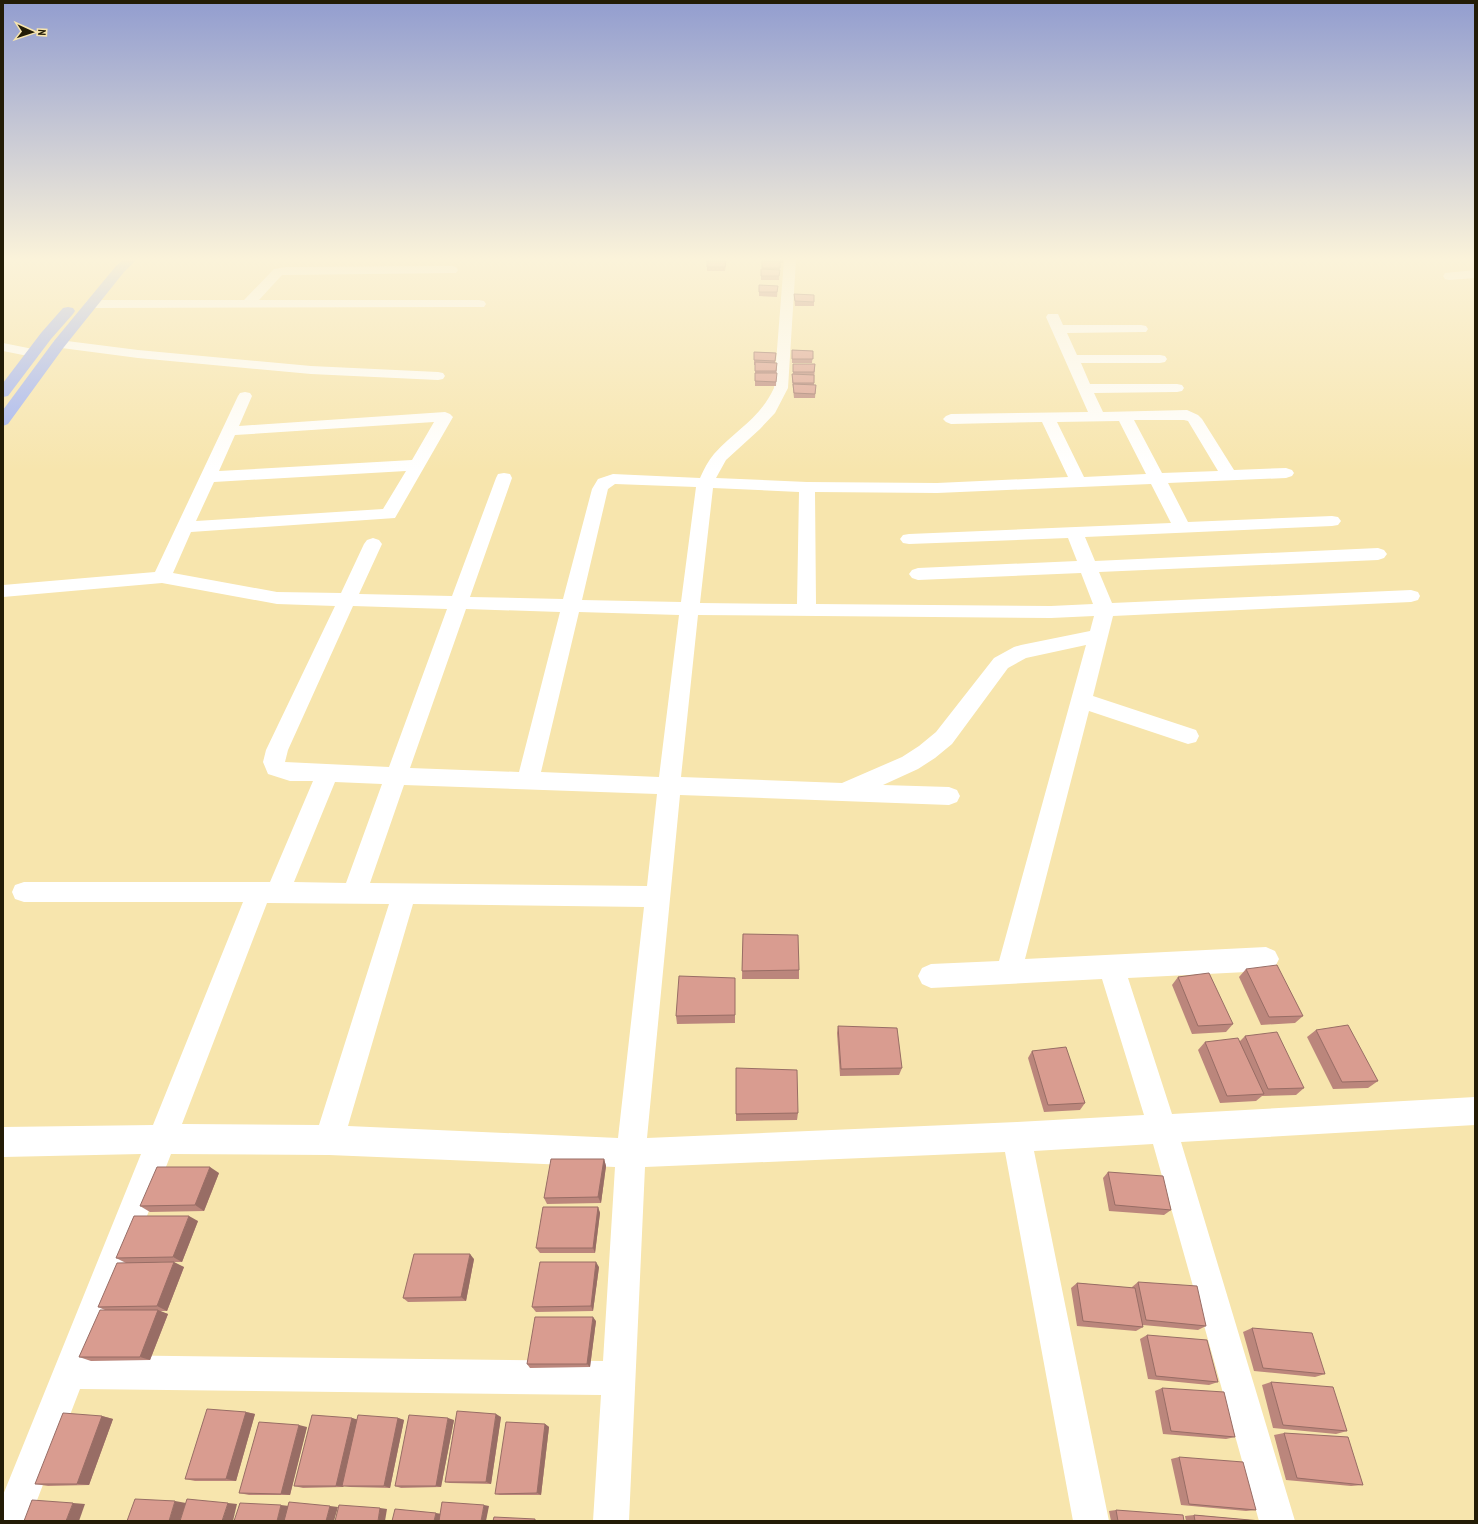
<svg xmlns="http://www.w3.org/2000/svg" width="1478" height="1524" viewBox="0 0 1478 1524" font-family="'PT Sans Narrow',sans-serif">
	<rect width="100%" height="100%" fill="#f7e5ad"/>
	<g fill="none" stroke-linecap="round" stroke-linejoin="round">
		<g fill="#fff" fill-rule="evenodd">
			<path d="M786,258H794L796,260L788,388L775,413L760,429L726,460L716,478L807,482L937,483L1068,477L1042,422L951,424L946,422L943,419L946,416L951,414L1088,412L1046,317L1048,314H1058L1063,325H1141L1146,326L1148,329L1146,332L1067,333L1077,355H1160L1165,356L1167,359L1165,362L1160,363H1081L1090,384H1177L1182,385L1184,388L1182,391L1177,392L1094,393L1103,412L1187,410L1198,415L1202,419L1234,470L1286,468L1292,470L1294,473L1292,476L1286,478L1168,483L1188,522L1332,516L1338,517L1341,521L1338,525L1332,526L1085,537L1095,561L1378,548L1384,550L1387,554L1384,558L1378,560L1099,572L1112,603L1411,590L1418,592L1420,596L1418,600L1411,602L1113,616L1093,696L1196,730L1199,736L1196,742L1188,744L1089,711L1025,959L1266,947L1275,951L1279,959L1275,967L1266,971L1128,978L1172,1114L1475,1097V1125L1181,1142L1295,1521H1259L1153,1144L1034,1151L1109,1521H1073L1005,1152L645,1167L629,1521H593L601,1395L80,1389L29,1521H3V1495L141,1154L3,1157V1127L153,1125L243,902H24L15,899L12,892L15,885L24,882H270L313,781H290L268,774L263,762L266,750L335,606L277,604L162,583L3,597V585L155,572L238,396L240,393L245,392L250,393L252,396L239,426L445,412L450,414L453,417L395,518L191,532L173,573L277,592L341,593L364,544L367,540L373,538L379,540L382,544L359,594L452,596L496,478L498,474L504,473L510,474L512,478L470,597L563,599L592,489L598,479L613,474L700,478C704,469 708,461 714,454C736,429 759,420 774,388L784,260ZM1134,420H1184L1188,421L1218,471L1162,473ZM1119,421L1146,474L1084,477L1057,422ZM434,422L412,460L219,471L235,435ZM406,471L383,509L196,521L214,482ZM615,484L696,487L681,602L582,600L608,489ZM1151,484L1171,523L909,534L903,535L900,539L903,543L909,544L1068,538L1077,561L918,568L912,570L909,574L912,578L918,580L1081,573L1093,604L1051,606L816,604L815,492L937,493ZM713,488L799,492L797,604L700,603ZM353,606L447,609L389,767L285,762L288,750ZM466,609L560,612L519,772L410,768ZM579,612L679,615L659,777L541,772ZM698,615L1051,618L1094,616L1090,631L1021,645L1014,647L994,658L936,732L919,746L902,757L842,783L681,777ZM1086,645L999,961L931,964L922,968L918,976L922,984L931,988L1102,979L1144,1115L1017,1122L647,1138L680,795L949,805L957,802L960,796L957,790L949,787L883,785L918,769L935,758L952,744L1008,668L1026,658ZM335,782L382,784L346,883L294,882ZM404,785L657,794L647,886L370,883ZM267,903L389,904L319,1125L182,1124ZM413,904L644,907L618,1138L348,1126ZM171,1154L329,1155L615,1167L603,1361L93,1355Z"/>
			<path d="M452,266L456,267L458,270L456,273L282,275L259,300H479L484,301L486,304L484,307L92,308L87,307L85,304L87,301L92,300H244L274,269L286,267Z"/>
			<path d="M1475,270V278L1449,280L1445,279L1443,276L1445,273Z"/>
			<path d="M59,340L138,350L311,366L438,372L443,373L445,376L443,379L438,380L311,374L138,358L54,347L52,344L54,341Z"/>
			<path d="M3,343L38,350L40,353L38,356L33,357L3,351Z"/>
		</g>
		<g fill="#a0b2f3" fill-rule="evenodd">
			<path d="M125,258H138L124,272L64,347L8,424L3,426V410L54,341L116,266Z"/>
			<path d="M68,307L73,308L75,311L73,314L51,339L8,396L3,397V383L41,333L63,308Z"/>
		</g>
	</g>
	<g fill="#bb867c">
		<path d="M765,258H783V263H780L779,280H761V269H762V261L765,262Z"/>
		<path d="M707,261L726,265L725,271H707Z"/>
		<path d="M759,285L778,286L777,297L759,296Z"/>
		<path d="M794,294L814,295V306H795Z"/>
		<path d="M792,350L813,351L812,363H792Z"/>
		<path d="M754,352L776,353L775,363H777L776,386H755V365H754Z"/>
		<path d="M793,364H815L814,385H816L815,398H794L792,379V374H793Z"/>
		<path d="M743,934L799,970V979H742Z"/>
		<path d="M1246,969L1303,1016L1295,1023L1261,1025L1239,977Z"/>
		<path d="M1178,977L1233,1024L1226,1032L1192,1034L1172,985Z"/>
		<path d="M735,978V1023L677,1024L676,1016Z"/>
		<path d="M838,1026L902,1068L899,1075L840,1076L837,1033Z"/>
		<path d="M1316,1030L1378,1081L1368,1088L1333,1089L1307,1037Z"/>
		<path d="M1245,1036L1304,1088L1296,1095L1262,1096L1256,1101L1220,1103L1198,1050L1205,1042H1239Z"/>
		<path d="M1032,1051L1085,1103L1080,1110L1044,1112L1028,1058Z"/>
		<path d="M736,1068L798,1113L797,1120L736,1121Z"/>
		<path d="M604,1159L606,1166L601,1203L547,1204L544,1198Z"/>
		<path d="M1108,1172L1171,1210L1164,1215L1109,1211L1103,1178Z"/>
		<path d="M219,1173L204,1211L150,1212L140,1206Z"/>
		<path d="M598,1207L600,1213L595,1253H540L536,1248Z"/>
		<path d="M198,1221L182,1262H155L184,1267L167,1311H159L168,1314L150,1360L91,1361L79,1357L105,1310L98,1307L126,1263L116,1258Z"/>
		<path d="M474,1259L466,1301L408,1302L403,1298Z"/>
		<path d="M599,1267L593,1311L536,1312L532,1307Z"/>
		<path d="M1138,1282L1206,1326L1198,1330L1143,1325V1327L1136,1331L1077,1326L1071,1288L1077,1283L1132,1288V1287Z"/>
		<path d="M596,1321L590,1367L530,1368L527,1364Z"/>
		<path d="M1252,1328L1325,1374L1315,1377L1254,1371L1243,1332Z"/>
		<path d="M1147,1335L1218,1382L1209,1385L1148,1379L1140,1339Z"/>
		<path d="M1271,1382L1347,1431L1336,1434L1273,1428L1262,1385Z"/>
		<path d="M1162,1388L1235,1437L1226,1439L1163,1434L1155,1391Z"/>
		<path d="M246,1412L255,1414L236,1481H195L185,1479Z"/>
		<path d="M102,1416L113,1419L89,1485L48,1486L35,1484Z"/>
		<path d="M501,1417L491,1484L450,1483L445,1482Z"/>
		<path d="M352,1418L357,1420L398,1418L404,1420L390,1488L350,1487L344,1486L343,1487L303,1488L294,1486Z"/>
		<path d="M454,1420L441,1487L401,1488L395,1486Z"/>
		<path d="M545,1424L549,1427L541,1495H500L495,1494Z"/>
		<path d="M307,1427L290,1495H249L239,1493Z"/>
		<path d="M1284,1433L1363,1485L1351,1486L1286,1480L1274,1435Z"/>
		<path d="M1179,1457L1256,1510L1246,1511L1181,1505L1171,1459Z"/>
		<path d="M1116,1510L1184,1521H1111L1109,1511Z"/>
		<path d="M1194,1515L1261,1521H1186L1185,1516Z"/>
	</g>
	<g fill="#986d65">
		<path d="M604,1159L606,1166L601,1203L598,1197Z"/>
		<path d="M210,1167L219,1173L204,1211L195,1205Z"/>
		<path d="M598,1207L600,1213L595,1253L593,1248Z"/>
		<path d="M189,1216L198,1221L182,1262L173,1257Z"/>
		<path d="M470,1254L474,1259L466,1301L461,1297Z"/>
		<path d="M174,1262L184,1267L167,1311L157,1306Z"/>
		<path d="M596,1262L599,1267L593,1311L591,1306Z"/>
		<path d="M158,1310L168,1314L150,1360L140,1357Z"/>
		<path d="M593,1317L596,1321L590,1367L587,1364Z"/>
		<path d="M246,1412L255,1414L236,1481L226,1479Z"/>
		<path d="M496,1414L501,1417L491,1484L486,1482Z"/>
		<path d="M102,1416L113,1419L89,1485L77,1484Z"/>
		<path d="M352,1418L359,1420L343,1487L336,1486Z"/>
		<path d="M398,1418L404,1420L390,1488L384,1486Z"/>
		<path d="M448,1418L454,1420L441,1487L436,1486Z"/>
		<path d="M545,1424L549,1427L541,1495L537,1493Z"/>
		<path d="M299,1425L307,1427L290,1495L281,1494Z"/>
		<path d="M175,1501L186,1503L180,1521H169Z"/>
		<path d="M73,1503L85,1504L79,1521H66Z"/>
		<path d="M228,1503L237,1504L233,1521H222Z"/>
		<path d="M281,1505L289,1506L286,1521H277Z"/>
		<path d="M484,1505L489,1506L486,1521H481Z"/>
		<path d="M330,1506L338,1507L334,1521H326Z"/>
		<path d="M380,1508L387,1509L385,1521H378Z"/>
		<path d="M436,1513L442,1514L440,1521H434Z"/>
	</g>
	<g fill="#d99c90" stroke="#986d65">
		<path d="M707,261H726L725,267H707Z"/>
		<path d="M762,261L780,262V268H762Z"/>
		<path d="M761,269L780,270L779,276H761Z"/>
		<path d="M759,285L778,286L777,292H759Z"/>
		<path d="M794,294L814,295V302L795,301Z"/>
		<path d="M792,350L813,351V359H792Z"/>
		<path d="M754,352L776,353L775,361L754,360Z"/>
		<path d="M755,362L777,363L776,371H755Z"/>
		<path d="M793,364H815L814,372H793Z"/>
		<path d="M755,373H777L776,382L755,381Z"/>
		<path d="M792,374L814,375V383H793Z"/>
		<path d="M793,384L816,385L815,394L794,393Z"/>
		<path d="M743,934L798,935L799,970L742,971Z"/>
		<path d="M1277,965L1303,1016L1269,1017L1246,969Z"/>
		<path d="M1209,973L1233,1024L1198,1026L1178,977Z"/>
		<path d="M679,976L735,978V1015L676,1016Z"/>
		<path d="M1348,1025L1378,1081L1342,1082L1316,1030Z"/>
		<path d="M838,1026L897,1028L902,1068L841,1069Z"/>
		<path d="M1277,1032L1304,1088L1268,1089L1245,1036Z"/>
		<path d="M1238,1038L1264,1094L1227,1096L1205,1042Z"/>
		<path d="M1066,1047L1085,1103L1048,1105L1032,1051Z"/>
		<path d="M736,1068L797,1070L798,1113L736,1114Z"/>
		<path d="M551,1159H604L598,1197L544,1198Z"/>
		<path d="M157,1167H210L195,1205L140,1206Z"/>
		<path d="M1108,1172L1163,1176L1171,1210L1115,1205Z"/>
		<path d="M543,1207H598L593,1248H536Z"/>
		<path d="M134,1216H189L173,1257L116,1258Z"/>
		<path d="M414,1254H470L461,1297L403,1298Z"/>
		<path d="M174,1262L157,1306L98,1307L117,1263Z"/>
		<path d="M540,1262H596L591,1306L532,1307Z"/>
		<path d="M1138,1282L1197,1286L1206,1326L1146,1320Z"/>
		<path d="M1077,1283L1135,1288L1143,1327L1083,1321Z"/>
		<path d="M100,1310H158L140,1357H79Z"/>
		<path d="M535,1317H593L587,1364H527Z"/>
		<path d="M1252,1328L1312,1333L1325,1374L1263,1368Z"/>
		<path d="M1147,1335L1207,1340L1218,1382L1156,1376Z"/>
		<path d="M1271,1382L1333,1387L1347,1431L1283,1425Z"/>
		<path d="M1162,1388L1224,1392L1235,1437L1171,1431Z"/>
		<path d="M207,1409L246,1412L226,1479H185Z"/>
		<path d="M457,1411L496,1414L486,1482H445Z"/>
		<path d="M63,1413L102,1416L77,1484H35Z"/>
		<path d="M312,1415L352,1418L336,1486H294Z"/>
		<path d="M358,1415L398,1418L384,1486H342Z"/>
		<path d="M409,1415L448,1418L436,1486H395Z"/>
		<path d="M259,1422L299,1425L281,1494L239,1493Z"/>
		<path d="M506,1422L545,1424L537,1493L495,1494Z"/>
		<path d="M1284,1433L1348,1437L1363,1485L1297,1478Z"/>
		<path d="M1179,1457L1243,1462L1256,1510L1189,1504Z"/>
		<path d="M135,1499L175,1501L169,1521H127Z"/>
		<path d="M187,1499L228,1503L222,1521H180Z"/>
		<path d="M32,1500L73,1503L66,1521H24Z"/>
		<path d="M289,1502L330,1506L326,1521H284Z"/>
		<path d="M442,1502L484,1505L481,1521H439Z"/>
		<path d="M240,1503L281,1505L277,1521H234Z"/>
		<path d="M339,1505L380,1508L378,1521H335Z"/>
		<path d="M395,1509L436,1513L434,1521H392Z"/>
		<path d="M1116,1510L1183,1515L1184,1521H1118Z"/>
		<path d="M1194,1515L1261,1521H1195Z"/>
		<path d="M494,1517L535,1519V1521H493Z"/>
	</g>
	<linearGradient id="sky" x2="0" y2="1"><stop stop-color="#929dcf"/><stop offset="0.55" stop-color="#fbf3da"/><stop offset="1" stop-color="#fbf3da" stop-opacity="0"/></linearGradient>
	<rect width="1478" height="471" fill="url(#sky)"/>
	<rect width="1478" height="1524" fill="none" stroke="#231c06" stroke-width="8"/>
	<g transform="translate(32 32) rotate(93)" stroke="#f7e5ad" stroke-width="3" paint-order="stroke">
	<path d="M0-3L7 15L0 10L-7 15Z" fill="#231c06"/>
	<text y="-6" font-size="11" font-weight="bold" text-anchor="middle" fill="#231c06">N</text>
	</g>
</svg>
